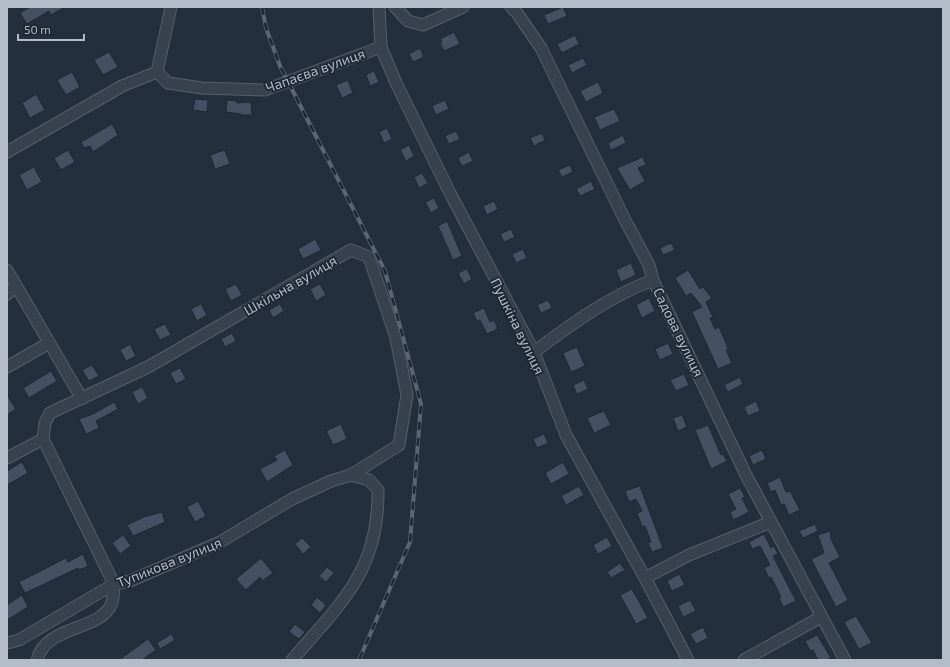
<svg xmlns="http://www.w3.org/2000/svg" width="950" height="667" viewBox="0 0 950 667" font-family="'Exo 2',sans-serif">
	<rect width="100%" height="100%" fill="#242f3e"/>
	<g fill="#455162" stroke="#1f2835">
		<path d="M30,7H65L51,15L49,11L27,24L20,13Z"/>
		<path d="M563,7L567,16L548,24L544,15Z"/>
		<path d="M454,32L460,44L444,51L440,43L442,42L440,39Z"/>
		<path d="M575,35L579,44L562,53L557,44Z"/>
		<path d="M420,48L424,57L413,62L409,54Z"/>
		<path d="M109,52L118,67L103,75L94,60Z"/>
		<path d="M583,58L587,65L572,73L568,65Z"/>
		<path d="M374,71L379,82L370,86L366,75Z"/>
		<path d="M72,72L80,87L66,95L57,80Z"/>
		<path d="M348,80L353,93L342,98L336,85Z"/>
		<path d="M598,82L603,93L586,102L580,91Z"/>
		<path d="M36,94L45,110L30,118L22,103Z"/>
		<path d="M195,99L208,100L207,112L193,110Z"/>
		<path d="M227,100L237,101V103L251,102L252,115H241V114L226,112Z"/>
		<path d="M445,100L449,109L436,115L432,106Z"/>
		<path d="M614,109L620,121L600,130L594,117Z"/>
		<path d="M112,124L118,135L93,152L90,146L84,148L81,142Z"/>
		<path d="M387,128L392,139L384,143L379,132Z"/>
		<path d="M456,131L460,139L449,144L445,136Z"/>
		<path d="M542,133L545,140L534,146L530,138Z"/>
		<path d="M623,135L626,143L611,150L608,143Z"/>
		<path d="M409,145L414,156L406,161L400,150Z"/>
		<path d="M68,150L75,162L61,170L54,158Z"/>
		<path d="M225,150L230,164L215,169L210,155Z"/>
		<path d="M469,152L473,161L462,166L458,158Z"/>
		<path d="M643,157L646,165L638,168L645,181L630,190L617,168Z"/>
		<path d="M570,165L573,172L562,177L558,170Z"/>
		<path d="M34,167L42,182L27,190L19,175Z"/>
		<path d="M422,173L428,183L419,188L414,177Z"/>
		<path d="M591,181L595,189L580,196L576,189Z"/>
		<path d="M434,198L439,208L431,213L425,202Z"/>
		<path d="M494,201L498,209L487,215L483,206Z"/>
		<path d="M447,221L462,256L453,260L438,226Z"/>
		<path d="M511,229L515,237L504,242L500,234Z"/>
		<path d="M315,239L321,250L303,259L298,249Z"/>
		<path d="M671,243L675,250L663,255L660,248Z"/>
		<path d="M523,249L527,258L516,263L512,254Z"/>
		<path d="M631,263L636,275L621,282L616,270Z"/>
		<path d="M467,269L472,279L464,284L458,273Z"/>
		<path d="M688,270L700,289L703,287L712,298L706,302L713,317L710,318L715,329L719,327L728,348L726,350L732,363L718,369L692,312L702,307L691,293L686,296L675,278Z"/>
		<path d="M236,284L242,295L231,301L225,289Z"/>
		<path d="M320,284L326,295L316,301L310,289Z"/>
		<path d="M649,298L655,311L642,318L636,305Z"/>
		<path d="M548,300L552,308L541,313L537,305Z"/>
		<path d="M201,304L207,315L197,321L191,309Z"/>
		<path d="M280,304L284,311L273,318L269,310Z"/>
		<path d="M484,308L490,322L494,320L498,329L487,334L480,320L477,321L473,313Z"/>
		<path d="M165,324L171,335L160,340L154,329Z"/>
		<path d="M232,333L236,341L225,347L221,339Z"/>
		<path d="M668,343L673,354L660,360L655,349Z"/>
		<path d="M130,344L136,356L126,361L120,350Z"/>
		<path d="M577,347L585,366L571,372L563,353Z"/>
		<path d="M92,365L99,376L89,381L82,370Z"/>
		<path d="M180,368L186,379L176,384L170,373Z"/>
		<path d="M51,371L57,381L29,398L23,388Z"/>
		<path d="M684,374L689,385L676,391L670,380Z"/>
		<path d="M740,377L743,384L728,392L724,385Z"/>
		<path d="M584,380L588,389L577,394L573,385Z"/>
		<path d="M142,387L148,398L138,404L132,392Z"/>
		<path d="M7,395L16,409L7,415Z"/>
		<path d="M756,401L760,411L748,416L744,407Z"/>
		<path d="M114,402L118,409L96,421L99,428L86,434L79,419L93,414Z"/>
		<path d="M604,411L611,425L594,433L587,418Z"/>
		<path d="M682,415L687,427L678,431L673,418Z"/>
		<path d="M341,424L347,439L333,445L326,431Z"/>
		<path d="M708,425L721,455L723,454L727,461L711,469L695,430Z"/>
		<path d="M544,434L548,443L537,448L533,439Z"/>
		<path d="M285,450L293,465L267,482L260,469L277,460L274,456Z"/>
		<path d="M762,450L766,459L753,465L749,456Z"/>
		<path d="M22,462L28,473L7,485V471Z"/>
		<path d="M563,462L569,474L551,484L545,473Z"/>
		<path d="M780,477L786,492L790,491L800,510L789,515L784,504L781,505L775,490L771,492L767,483Z"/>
		<path d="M579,486L584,495L566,505L561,496Z"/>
		<path d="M640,486L663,548L652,552L648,543L651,542L645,526L642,527L637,513L642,511L636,499L629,502L625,491Z"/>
		<path d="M740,488L745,497L742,498L749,512L733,520L730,512L736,509L728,494Z"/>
		<path d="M198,501L206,516L195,522L187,507Z"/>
		<path d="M162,512L165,522L133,536L127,525L144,517Z"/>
		<path d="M815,524L818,531L803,538L799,531Z"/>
		<path d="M830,531L831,539L840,557L829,563L848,600L836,607L811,559L824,553L818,535Z"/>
		<path d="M764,534L771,548L774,546L778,554L773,556L796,601L783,607L779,597H781L771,577L769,578L764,568L770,565L760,546L752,549L749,542Z"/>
		<path d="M123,535L131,546L120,554L112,543Z"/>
		<path d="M607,537L612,546L598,554L593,545Z"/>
		<path d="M302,538L311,547L303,554L295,544Z"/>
		<path d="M83,554L88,566L79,570L78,568L25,593L19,582L66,558L68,562Z"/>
		<path d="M261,558L273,573L262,581L260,577L246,590L236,579Z"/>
		<path d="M620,563L625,570L611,578L607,572Z"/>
		<path d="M327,567L334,573L326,582L319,576Z"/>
		<path d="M679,574L685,585L672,591L667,581Z"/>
		<path d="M632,589L648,618L636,624L620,595Z"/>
		<path d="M22,595L28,607L7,620V605Z"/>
		<path d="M317,597L326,605L320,613L311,605Z"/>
		<path d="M690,600L696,611L683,617L678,606Z"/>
		<path d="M856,616L872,643L859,649L844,622Z"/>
		<path d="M295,624L305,632L299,639L289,632Z"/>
		<path d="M703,627L708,638L696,644L690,634Z"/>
		<path d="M171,634L175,640L160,649L157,643Z"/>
		<path d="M817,635L831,658L826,660H818L813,650L810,651L805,641Z"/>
		<path d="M148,639L156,650L142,660H119Z"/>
	</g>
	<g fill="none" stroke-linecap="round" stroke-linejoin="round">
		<defs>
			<g id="street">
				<path d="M379,7L381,47L396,83L451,195L534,352L566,435L645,578L688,660"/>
				<path d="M395,7L408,21L423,25L463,7"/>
				<path d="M511,7L517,13L541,48L625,220L649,265L653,280L746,475L845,660"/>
				<path d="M157,72L168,83L202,88L265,90L381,47"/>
				<path d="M7,152L122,86L157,72L171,7"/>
				<path d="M7,270L82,399"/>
				<path d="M7,294L16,287"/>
				<path d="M534,352C573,323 608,297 653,280"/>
				<path d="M7,367L49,343"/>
				<path d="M7,458L43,439L45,423L50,413L148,367L351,250L369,257L396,338L407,395L399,445L351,475"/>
				<path d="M645,578L689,555L771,522"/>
				<path d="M7,643L19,640L114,584L130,581L220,542L292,499L331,481L351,475L369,480L378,490C379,571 341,603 292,660"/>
				<path d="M37,660C46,625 99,631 111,605C114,600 113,590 114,584L43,439"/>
				<path d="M744,660L821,617"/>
			</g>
		</defs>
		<use href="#street" stroke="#565f6c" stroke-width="13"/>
		<use href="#street" stroke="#38414e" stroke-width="11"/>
		<defs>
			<path id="rail" d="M262,7L266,28L280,66L385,271L421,404L410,542L359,660"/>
		</defs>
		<use href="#rail" stroke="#5a6575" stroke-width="4"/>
		<use href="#rail" stroke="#1d2633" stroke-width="2.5" stroke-dasharray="8" stroke-linecap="butt"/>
	</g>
	<g text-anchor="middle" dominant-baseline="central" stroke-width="3.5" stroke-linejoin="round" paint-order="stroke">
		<g font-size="14" fill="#b4bcc9" stroke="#1d2633">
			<text transform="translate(315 70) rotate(-20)">Чапаєва вулиця</text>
			<text transform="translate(290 285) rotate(-30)">Шкільна вулиця</text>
			<text transform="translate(518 326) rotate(64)">Пушкіна вулиця</text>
			<text transform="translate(679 332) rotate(64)">Садова вулиця</text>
			<text transform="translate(169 562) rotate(-22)">Тупикова вулиця</text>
		</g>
	</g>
	<rect width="950" height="667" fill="none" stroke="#b4bcc9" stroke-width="16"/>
	<path d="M18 34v6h66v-6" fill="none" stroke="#b4bcc9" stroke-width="2"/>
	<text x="24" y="34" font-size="12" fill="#b4bcc9" stroke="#1d2633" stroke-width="3" paint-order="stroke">50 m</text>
</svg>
